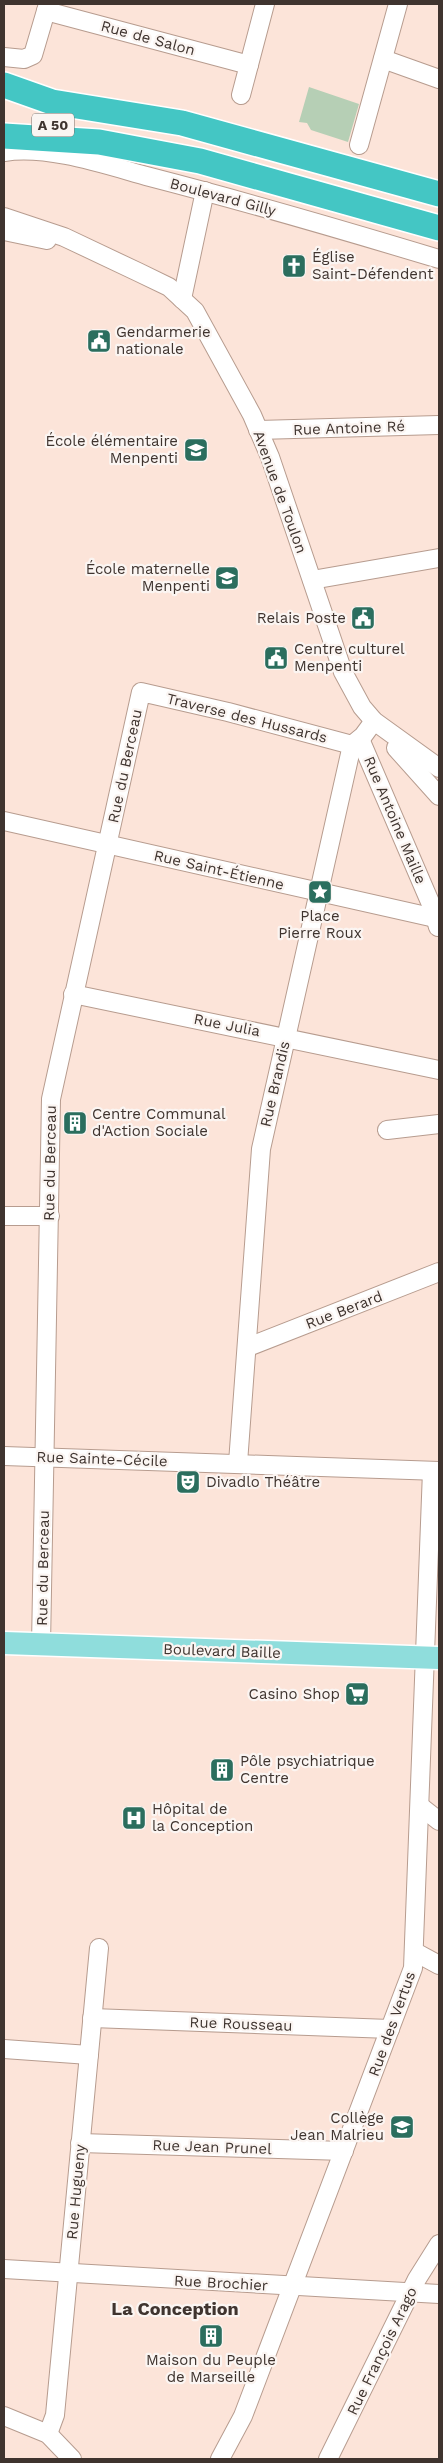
<svg xmlns="http://www.w3.org/2000/svg" width="443" height="2463" viewBox="0 0 443 2463" font-family="'Work Sans',sans-serif">
	<rect width="100%" height="100%" fill="#fce4d9"/>
	<path fill="#b6cfb5" d="M309,87L359,104L348,142L311,130L307,123L299,122Z"/>
	<g fill="none" stroke-linecap="round" stroke-linejoin="round">
		<defs>
			<g id="minor">
				<path d="M46,11L249,65"/>
				<path d="M4,57L24,59L33,55L48,4"/>
				<path d="M383,59L439,79"/>
				<path d="M241,95L265,4"/>
				<path d="M359,145L398,4"/>
				<path d="M4,152C49,145 106,165 150,177C247,202 343,230 439,259"/>
				<path d="M4,217L64,237L138,272L169,287L195,311L252,415L270,457L343,672L362,707L374,721L439,768"/>
				<path d="M4,231L47,240"/>
				<path d="M182,299L205,191"/>
				<path d="M258,430L439,425"/>
				<path d="M312,580L439,558"/>
				<path d="M360,739L433,909L438,927"/>
				<path d="M396,748L439,796"/>
				<path d="M4,821L435,918"/>
				<path d="M73,994L439,1070"/>
				<path d="M387,1130L439,1124"/>
				<path d="M4,1216H50"/>
				<path d="M248,1347L439,1272"/>
				<path d="M4,1456L439,1471"/>
				<path d="M238,1463L261,1149L352,745L363,736L374,721"/>
				<path d="M41,1645L51,1099L141,692L228,712L352,745"/>
				<path d="M420,1806L439,1821"/>
				<path d="M415,1952L439,1965"/>
				<path d="M92,2018L390,2029"/>
				<path d="M4,2049L89,2055"/>
				<path d="M80,2143L344,2151"/>
				<path d="M4,2269L439,2294"/>
				<path d="M4,2416L48,2434L72,2459"/>
				<path d="M48,2434L55,2415L99,1948"/>
				<path d="M220,2459L243,2416L413,1968L432,1471"/>
				<path d="M328,2459L417,2279L439,2244"/>
			</g>
			<path id="major" d="M4,1643L439,1658"/>
			<g id="highway">
				<path d="M4,85L52,102L182,123L439,194"/>
				<path d="M4,136L99,142L200,161L439,228"/>
			</g>
		</defs>
		<use href="#minor" stroke="#b79c8f" stroke-width="20"/>
		<use href="#major" stroke="#fff" stroke-width="25"/>
		<use href="#highway" stroke="#fff" stroke-width="28"/>
		<use href="#minor" stroke="#fff" stroke-width="18"/>
		<use href="#major" stroke="#8fdddc" stroke-width="22"/>
		<use href="#highway" stroke="#44c6c4" stroke-width="25"/>
	</g>
	<defs>
		<symbol id="church-square" viewBox="-11 -11 22 22"><rect x="-9" y="-9" width="18" height="18" rx="4" fill="#2b6e5e" stroke="#fbf5f2"/><path d="M-1.2-6h2.4v3.5h3.3v2.4h-3.3V6h-2.4V-.1h-3.3v-2.4h3.3Z" fill="#fff"/></symbol>
		<symbol id="civic-square" viewBox="-11 -11 22 22"><rect x="-9" y="-9" width="18" height="18" rx="4" fill="#2b6e5e" stroke="#fbf5f2"/><path d="M-.6-6.5H3V-4.5H.6V-3L4-1V1h2V6H-6V1h2V-1L-.6-3ZM-1.2 2.5V6h2.4V2.5Z" fill="#fff"/></symbol>
		<symbol id="school-square" viewBox="-11 -11 22 22"><rect x="-9" y="-9" width="18" height="18" rx="4" fill="#2b6e5e" stroke="#fbf5f2"/><path d="M0-5L7-2L0 1L-7-2ZM-4 1L0 2.5L4 1V4Q0 6-4 4Z" fill="#fff"/></symbol>
		<symbol id="sight-square" viewBox="-11 -11 22 22"><rect x="-9" y="-9" width="18" height="18" rx="4" fill="#2b6e5e" stroke="#fbf5f2"/><path d="M0-6L1.8-2.2L6-1.7L2.9 1.2L3.7 5.4L0 3.3L-3.7 5.4L-2.9 1.2L-6-1.7L-1.8-2.2Z" fill="#fff"/></symbol>
		<symbol id="building-square" viewBox="-11 -11 22 22"><rect x="-9" y="-9" width="18" height="18" rx="4" fill="#2b6e5e" stroke="#fbf5f2"/><path d="M-4-6H4V6H1V3H-1V6H-4ZM-2.5-4.3h1.7v1.8h-1.7ZM.8-4.3h1.7v1.8H.8ZM-2.5-1h1.7V.8h-1.7ZM.8-1h1.7V.8H.8Z" fill="#fff"/></symbol>
		<symbol id="theatre-square" viewBox="-11 -11 22 22"><rect x="-9" y="-9" width="18" height="18" rx="4" fill="#2b6e5e" stroke="#fbf5f2"/><path d="M-5-5.5Q0-4 5-5.5V0Q5 5 0 6Q-5 5-5 0ZM-3.3-2.5H-1v1.5H-3.3ZM1-2.5H3.3v1.5H1ZM-2.8 1Q0 5.5 2.8 1Z" fill="#fff"/></symbol>
		<symbol id="supermarket-square" viewBox="-11 -11 22 22"><rect x="-9" y="-9" width="18" height="18" rx="4" fill="#2b6e5e" stroke="#fbf5f2"/><path d="M-6-5.5h2.5l.6 2H6L4.5 2H-2.5L-4.4-4H-6ZM-1.5 3.2a1.3 1.3 0 1 0 .1 0ZM3 3.2a1.3 1.3 0 1 0 .1 0Z" fill="#fff"/></symbol>
		<symbol id="hospital-square" viewBox="-11 -11 22 22"><rect x="-9" y="-9" width="18" height="18" rx="4" fill="#2b6e5e" stroke="#fbf5f2"/><path d="M-5-5h3v3.5h4V-5h3V5h-3V1.5h-4V5h-3Z" fill="#fff"/></symbol>
	</defs>
	<g fill-rule="evenodd">
		<use href="#church-square" x="280" y="252" width="28" height="28"/>
		<use href="#civic-square" x="85" y="327" width="28" height="28"/>
		<use href="#school-square" x="182" y="436" width="28" height="28"/>
		<use href="#school-square" x="213" y="564" width="28" height="28"/>
		<use href="#civic-square" x="349" y="604" width="28" height="28"/>
		<use href="#civic-square" x="262" y="644" width="28" height="28"/>
		<use href="#sight-square" x="306" y="878" width="28" height="28"/>
		<use href="#building-square" x="61" y="1109" width="28" height="28"/>
		<use href="#theatre-square" x="174" y="1468" width="28" height="28"/>
		<use href="#supermarket-square" x="343" y="1680" width="28" height="28"/>
		<use href="#building-square" x="208" y="1756" width="28" height="28"/>
		<use href="#hospital-square" x="120" y="1804" width="28" height="28"/>
		<use href="#school-square" x="388" y="2113" width="28" height="28"/>
		<use href="#building-square" x="197" y="2322" width="28" height="28"/>
	</g>
	<g text-anchor="middle" dominant-baseline="central" stroke-width="4.5" stroke-linejoin="round" paint-order="stroke">
		<rect fill="#fbf5f2" stroke="#776e6a" stroke-width="1" x="32" y="113.5" width="42" height="23" rx="4"/>
		<g font-size="14" font-weight="bold" fill="#3f342f">
			<text x="53" y="125">A 50</text>
		</g>
		<g font-size="15" fill="#3f342f" stroke="#fbf5f2">
			<text transform="translate(148 38) rotate(15)">Rue de Salon</text>
			<text transform="translate(223 197) rotate(15)">Boulevard Gilly</text>
			<text transform="translate(349 428) rotate(-2)">Rue Antoine Ré</text>
			<text transform="translate(280 492) rotate(70)">Avenue de Toulon</text>
			<text transform="translate(247 718) rotate(14)">Traverse des Hussards</text>
			<text transform="translate(125 766) rotate(-78)">Rue du Berceau</text>
			<text transform="translate(395 820) rotate(67)">Rue Antoine Maille</text>
			<text transform="translate(219 870) rotate(13)">Rue Saint-Étienne</text>
			<text transform="translate(227 1025) rotate(11)">Rue Julia</text>
			<text transform="translate(275 1084) rotate(-77)">Rue Brandis</text>
			<text transform="translate(50 1163) rotate(-89)">Rue du Berceau</text>
			<text transform="translate(344 1310) rotate(-21)">Rue Berard</text>
			<text transform="translate(102 1459) rotate(2)">Rue Sainte-Cécile</text>
			<text transform="translate(43 1568) rotate(-89)">Rue du Berceau</text>
			<text transform="translate(222 1651) rotate(2)">Boulevard Baille</text>
			<text transform="translate(241 2024) rotate(2)">Rue Rousseau</text>
			<text transform="translate(392 2024) rotate(-70)">Rue des Vertus</text>
			<text transform="translate(212 2147) rotate(2)">Rue Jean Prunel</text>
			<text transform="translate(76 2192) rotate(-85)">Rue Hugueny</text>
			<text transform="translate(221 2283) rotate(3)">Rue Brochier</text>
			<text transform="translate(382 2351) rotate(-64)">Rue François Arago</text>
		</g>
		<g font-size="15" fill="#3f342f" stroke="#fbf5f2" text-anchor="start">
			<text x="312" y="257">Église<tspan x="312" dy="17">Saint-Défendent</tspan></text>
			<text x="116" y="332">Gendarmerie<tspan x="116" dy="17">nationale</tspan></text>
			<text x="178" y="441" text-anchor="end">École élémentaire<tspan x="178" dy="17">Menpenti</tspan></text>
			<text x="210" y="569" text-anchor="end">École maternelle<tspan x="210" dy="17">Menpenti</tspan></text>
			<text x="346" y="618" text-anchor="end">Relais Poste</text>
			<text x="294" y="649">Centre culturel<tspan x="294" dy="17">Menpenti</tspan></text>
			<text x="320" y="916" text-anchor="middle">Place<tspan x="320" dy="17">Pierre Roux</tspan></text>
			<text x="92" y="1114">Centre Communal<tspan x="92" dy="17">d'Action Sociale</tspan></text>
			<text x="206" y="1482">Divadlo Théâtre</text>
			<text x="340" y="1694" text-anchor="end">Casino Shop</text>
			<text x="240" y="1761">Pôle psychiatrique<tspan x="240" dy="17">Centre</tspan></text>
			<text x="152" y="1809">Hôpital de<tspan x="152" dy="17">la Conception</tspan></text>
			<text x="384" y="2118" text-anchor="end">Collège<tspan x="384" dy="17">Jean Malrieu</tspan></text>
			<text x="211" y="2360" text-anchor="middle">Maison du Peuple<tspan x="211" dy="17">de Marseille</tspan></text>
		</g>
		<g font-size="18" font-weight="bold" fill="#3f342f" stroke="#fbf5f2">
			<text x="175" y="2308">La Conception</text>
		</g>
	</g>
	<rect width="443" height="2463" fill="none" stroke="#3f342f" stroke-width="10"/>
</svg>
